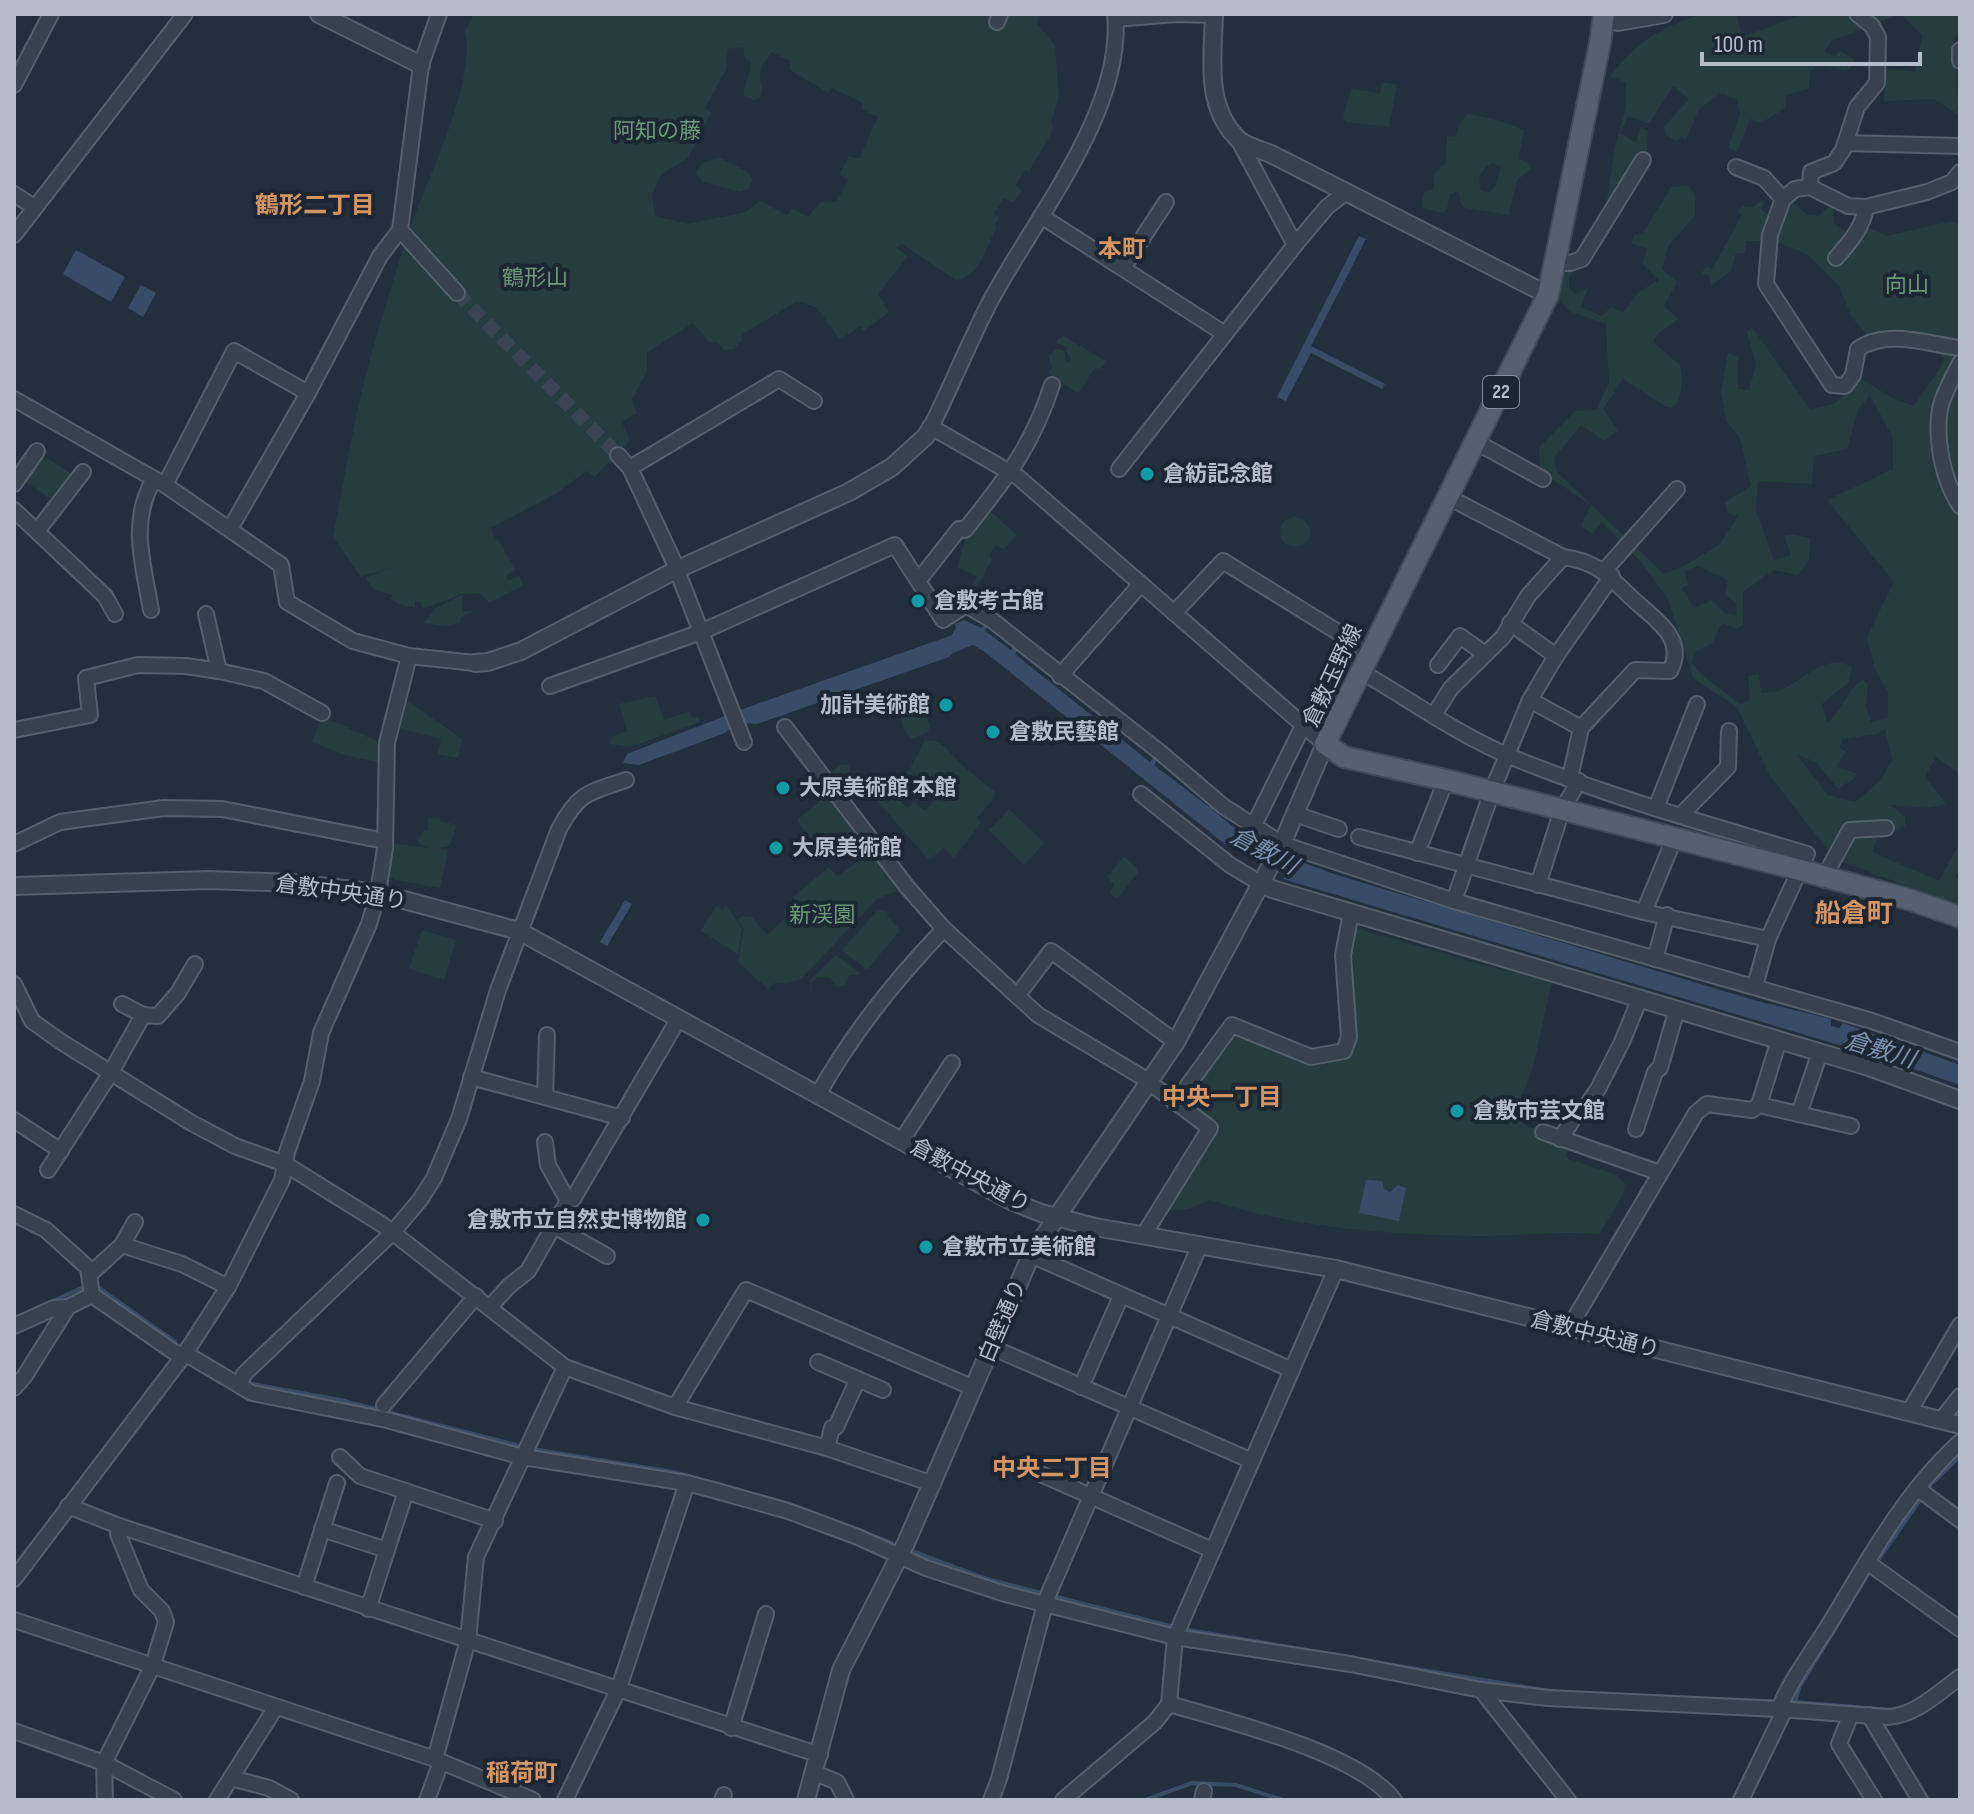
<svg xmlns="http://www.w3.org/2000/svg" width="1974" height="1814" viewBox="0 0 1974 1814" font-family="'Sofia Sans Condensed','Noto Sans JP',sans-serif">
	<rect width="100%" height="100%" fill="#242f3e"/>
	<g fill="#263c3f" fill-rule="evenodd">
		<path d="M474,14H1039L1037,23L1055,46L1059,97L1051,122L1054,127C1047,144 1037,156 1029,172L1025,170L1016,185L1022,190L1013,203L1004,198L994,214L999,218L995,225L996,228C987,246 979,277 956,280L902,244L895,247L908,256L878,294L889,312L863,331L860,326L840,340L817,308L797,301L745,333L742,331L741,341L734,349L724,350L718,342H709L693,323L647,353V371L632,399L637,413L622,422L630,440L595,477L586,471L557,493L491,528L496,540H498L516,570L505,576L508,581L519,576L523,585L489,603L480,593L461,594L423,609L420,602L395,596L415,601V607C407,607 395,603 389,598L393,595L374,589L365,578L393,567L361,577L333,537C345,475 355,412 372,352C384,311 396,269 410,229C427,179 477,81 465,31ZM743,47L745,58L750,61C752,75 743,82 744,96L754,100L760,98L763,87C755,74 764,64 771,52L790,61V70L828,93L832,88L863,103L861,109L878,117L859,159L849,156L839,174L848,180L836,202H821L808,217L792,209L787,215L760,201L746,212L688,224L655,216L652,196L661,174L688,158L711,113L705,108L726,69L727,49Z"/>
		<path d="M1705,14H1737L1742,37L1805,14H1900L1831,41L1824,52L1835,56L1841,51L1855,60L1853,66L1846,71L1820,64L1810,72L1809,89L1786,95L1785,108L1761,123L1750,119L1737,152L1728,148L1740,114L1737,100L1722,93L1699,109L1686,140L1680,137L1677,141L1666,135L1664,127L1689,99L1673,86L1649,124L1628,116L1620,134L1636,142L1641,127L1648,131L1647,151L1651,156L1569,277V289L1576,294L1588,288L1581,307L1602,316L1611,307L1623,313L1639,292L1659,280L1642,264L1647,249L1631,243L1634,235L1644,232L1671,187L1689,186L1695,196V216L1668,246L1662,269L1677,282L1664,306L1678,319L1658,334L1653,341L1673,360L1680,364C1682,380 1684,395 1673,408L1666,407L1623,379L1603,409L1618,430L1604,441L1581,425L1554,458L1557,472L1664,574L1684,566L1719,545L1738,516L1727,513L1725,502L1751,486L1740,438L1726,421L1721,392L1728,353L1738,357V389L1749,390L1756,365L1747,332L1752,327L1810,409L1834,404L1862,379L1892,398L1914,406L1944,362L1939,351L1896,335H1867L1851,316L1839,286L1807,254L1775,241H1747L1744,254L1736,253L1731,271L1711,285L1709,276L1702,273L1706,266L1712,269L1742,215L1738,212L1742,206L1753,207L1762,200L1764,203L1761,210L1771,215L1789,200L1808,215L1818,216L1830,206L1834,208L1833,222L1846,232L1867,227L1887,236L1952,221L1960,225V774L1936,757L1925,777L1946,804L1927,808L1891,805L1905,817V826L1877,840L1872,852L1939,881L1960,842V871L1956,876L1960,883V906L1835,859L1770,776L1737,707L1693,678L1668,599L1640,561L1602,522L1592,534L1581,526L1591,505L1540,471L1539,447L1575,411L1597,409L1609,382L1606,324L1569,311L1558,297L1569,257L1584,247L1600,210L1606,208L1615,146L1626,108V82L1610,77C1634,43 1665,24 1705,14ZM1870,395L1893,438V469L1827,500L1894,582L1867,637L1875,669L1888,692V717L1871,722L1866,707L1868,684L1863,680C1848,687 1842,711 1827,723L1822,704L1849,682L1852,667C1826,652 1804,680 1781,690C1775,693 1768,692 1761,693L1759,674L1748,676L1750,700L1740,704C1724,689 1703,680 1691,662L1697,651L1712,643L1722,623L1737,629L1743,625V592L1774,570L1798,575L1809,560L1810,538L1793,534L1784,535L1791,555L1774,560L1756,511L1758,481L1812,484L1814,456L1847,449L1858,410ZM1697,566L1728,580L1725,595L1736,603L1737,615L1724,613L1712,600L1694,608L1682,588L1689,584L1684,571ZM1885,729L1892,760L1881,780L1855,802L1827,795C1819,780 1806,770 1798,755L1816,762L1838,789L1855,778L1856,773L1836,767L1846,752L1839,747L1843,739L1877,734Z"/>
		<path d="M1901,14H1960V28L1954,41L1959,115L1934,99L1884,101L1887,69L1915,72L1922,35Z"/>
		<path d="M1382,82L1397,85L1389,127L1346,122L1343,118L1351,89L1380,93Z"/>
		<path d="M1467,114C1488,117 1506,122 1524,130L1519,158L1530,165L1531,169L1517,180L1509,215L1465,208L1461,204L1458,191L1450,194L1447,209L1442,213L1421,207L1424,193L1433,189L1435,173L1446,163L1447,136L1455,137L1460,123ZM1493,163L1501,167L1495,186L1489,193L1481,190C1477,177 1481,169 1493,163Z"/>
		<path d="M718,157L746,171L752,179L749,189L740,192L703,182L696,173L701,164Z"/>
		<path d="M1063,336L1106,361L1100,369L1095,368L1078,393L1054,379L1049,372L1052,368L1049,356L1054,350L1060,349L1065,352L1066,362L1068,363L1071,359L1066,352L1068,348L1057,343V340Z"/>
		<path d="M41,454L72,474L54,501L24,481Z"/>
		<path d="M990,511L1017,535L1004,549L995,545L989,556L992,559L970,600L967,595L977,576L957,567L966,538Z"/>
		<circle cx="1295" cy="532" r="15"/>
		<path d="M462,595L463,611H475L461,617L460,623L446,626L424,623L436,608Z"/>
		<path d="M655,696L664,720L689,711L692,718L698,717L700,722L630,747L610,744L611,737L627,731L619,704Z"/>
		<path d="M906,696L925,712L930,725L928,732L912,739C899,730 905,721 899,710L903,706L902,698Z"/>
		<path d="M406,700L462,739L458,758L438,754L441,739L398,728Z"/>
		<path d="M322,716L383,744L380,763L345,755L312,742Z"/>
		<path d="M925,740L935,741L944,746L963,766L995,792L994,798L977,818L981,823L954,858L944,848L929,860L873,796L910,769ZM914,772L922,779L925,776L942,791L925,811L914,802L908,808L894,796L887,803L882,799L901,776L908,782V778Z"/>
		<path d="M842,764L848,765L852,773L859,770L865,779L847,795L830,773Z"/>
		<path d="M827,795L898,887L896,891L877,899L801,979L787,983H775L768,989L738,962L744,929L738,920L742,916L752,917L767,935L787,917L783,911L795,901L793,897L829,867L837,876L859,861V857L844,838L831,847L818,835L812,840L797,820Z"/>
		<path d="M1009,809L1044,843L1024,865L989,830Z"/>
		<path d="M440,818V821L457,825L449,846L437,848L448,851L440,888L396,880L389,876L391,843L428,848L417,842L423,831L428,830V819Z"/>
		<path d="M1124,857L1136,867L1138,873L1117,899L1110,893L1114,884L1107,877Z"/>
		<path d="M716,906L723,910L726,906L728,908L742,929L738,954L701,931Z"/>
		<path d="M882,910L889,913L887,916L900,930L867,970L842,950L876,912Z"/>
		<path d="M1352,927L1490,967L1552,981L1533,1068L1520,1100L1528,1128L1544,1127L1568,1149L1566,1156L1569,1159L1616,1175L1625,1184L1623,1195L1599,1234C1558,1231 1518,1236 1476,1236C1390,1235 1293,1228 1210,1200L1188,1209L1162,1211L1210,1134L1181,1102L1233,1029L1312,1061L1346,1054L1349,943Z"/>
		<path d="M422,930L456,940L444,980L409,969Z"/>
		<path d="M836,955L861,974L850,975L845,982L846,987L843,985L838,988L830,978L818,977L812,982L811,994L810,980Z"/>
	</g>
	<g fill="#394c67">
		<path d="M1359,236L1366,239L1311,346L1385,384L1382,389L1311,353L1286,401L1277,397Z"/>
		<path d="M76,250L125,277L111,302L63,274Z"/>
		<path d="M141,285L156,293L143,317L128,308Z"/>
		<path d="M964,620L981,628L985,623L988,625L985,631L1011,650L1015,646L1018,648L1015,654L1150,762L1155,756L1158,758L1154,765L1209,807L1211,805L1214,808L1213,810L1255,845L1262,848L1264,845L1293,859L1337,875L1757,1001L1831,1019V1026L1839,1028L1843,1023L1960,1065V1085L1873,1055L1283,879L1284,875L1255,860L1256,858C1248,852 1241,848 1231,849L985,652L973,645L953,653L949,657L757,724C743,722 734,723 725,733L639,765L623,763L627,754L743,709L944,638L952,635L956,628L955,624Z"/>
		<path d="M625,900L632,904L607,946L600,942Z"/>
		<path d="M1366,1180L1382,1181L1384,1189L1390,1192L1398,1185L1406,1188L1399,1221L1359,1213Z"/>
	</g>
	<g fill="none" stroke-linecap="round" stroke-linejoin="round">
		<g stroke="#394c67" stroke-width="4">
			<path d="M96,1286L175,1342"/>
			<path d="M27,1313L88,1285"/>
			<path d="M252,1384L340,1400L524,1447"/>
			<path d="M532,1449L673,1472L785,1503"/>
			<path d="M865,1533L892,1543"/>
			<path d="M915,1552L987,1579L1174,1627"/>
			<path d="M1183,1629L1324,1653"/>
			<path d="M1368,1661L1556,1692"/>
			<path d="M1717,1699L1795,1702L1892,1710"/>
			<path d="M1795,1702L1799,1688L1867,1576L1931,1484L1960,1456"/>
			<path d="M1145,1800L1192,1783L1236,1785L1283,1800"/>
		</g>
		<path stroke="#3a4453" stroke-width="14" stroke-dasharray="14 7" stroke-linecap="butt" d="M457,293L618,455"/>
		<defs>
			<g id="minor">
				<path d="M1115,14C1125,110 1034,219 991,300C969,342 952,385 931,427L1018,477L1325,744"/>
				<path d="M1116,19L1175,14L1214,15"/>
				<path d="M997,22L1000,14"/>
				<path d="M1960,50V61"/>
				<path d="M14,85L51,14"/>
				<path d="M1239,141L1295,245"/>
				<path d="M1845,143L1960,146"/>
				<path d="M1736,167L1764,178L1783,199"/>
				<path d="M1960,172L1952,182L1927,192L1866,207L1848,206L1810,187L1795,189L1783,199L1770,235L1766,284L1832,385L1845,386L1853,375L1858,349C1887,329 1927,344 1960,348"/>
				<path d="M1810,187L1811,172L1834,163L1843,150L1857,107L1877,83L1878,37L1872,26L1857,14"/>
				<path d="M14,194L34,207"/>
				<path d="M1041,216L1225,334"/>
				<path d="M400,230L457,293"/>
				<path d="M14,235L185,14"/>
				<path d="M1836,258C1849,243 1863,228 1866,207"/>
				<path d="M1556,263H1570L1582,259L1643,160"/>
				<path d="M1123,268L1166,202"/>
				<path d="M1960,363C1953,377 1943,394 1940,409C1935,441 1943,480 1960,506"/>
				<path d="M14,399L165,485L281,565L287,602L353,641L409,656L475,663"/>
				<path d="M1476,442L1543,479"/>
				<path d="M618,455L630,468L673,560L744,742"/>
				<path d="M630,468L779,379L814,401"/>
				<path d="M1119,469L1295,245L1327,207L1345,193"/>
				<path d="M14,484L37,451"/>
				<path d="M165,485L234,351L308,393"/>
				<path d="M1448,497L1563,557C1600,562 1610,578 1635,601C1655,619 1687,639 1670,671L1635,670L1581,728"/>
				<path d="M14,510L105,596L115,614"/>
				<path d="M230,529L308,393L380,256L400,230L421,65L439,14"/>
				<path d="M38,530L83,472"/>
				<path d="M1604,571L1677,489"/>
				<path d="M919,580L959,529L965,530C1006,478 1031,449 1052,385"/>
				<path d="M151,610C143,563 129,522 154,479"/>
				<path d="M1174,613L1223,561L1370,652"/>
				<path d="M206,614L219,671L264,681L322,713"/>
				<path d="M1510,623L1556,656"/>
				<path d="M1438,665L1460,636L1485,654"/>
				<path d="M1360,671C1409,699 1457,734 1509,756C1606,796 1707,824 1807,854L1768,939L1755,986"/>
				<path d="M1060,676L1141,584"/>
				<path d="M550,686L701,632L895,545L943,620L966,605L993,621L1161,753L1223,806L1282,844L1454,901L1872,1021L1960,1052"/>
				<path d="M1530,700L1581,728L1570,778"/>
				<path d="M1434,715L1451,688L1503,637L1528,596L1563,557"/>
				<path d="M785,727L908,888L944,929L1038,1015L1142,1077L1210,1128L1143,1236"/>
				<path d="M14,730L90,715L86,678L138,665L186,666L219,671"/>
				<path d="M1141,794L1230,865L1260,883"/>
				<path d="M1656,808L1697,704"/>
				<path d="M1295,814L1339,829"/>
				<path d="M1680,816L1728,767L1729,731"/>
				<path d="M1253,827L1303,726"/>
				<path d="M1359,837L1644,912L1768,939"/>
				<path d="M14,844L60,822L164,808L222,809L385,841"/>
				<path d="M1417,853L1446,780"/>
				<path d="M1830,866L1850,830L1886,828"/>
				<path d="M1538,885L1562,810L1579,781"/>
				<path d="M1454,901L1492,791L1530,700L1556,656L1612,576"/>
				<path d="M1644,912L1674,839"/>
				<path d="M1655,959L1667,915"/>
				<path d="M14,984L32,1021L60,1041L190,1122L235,1146L285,1164L383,1225L565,1367L675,1407L827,1448L933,1484"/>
				<path d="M1017,996L1051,951L1176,1042"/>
				<path d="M122,1004L143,1015"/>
				<path d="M471,1077L622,1118"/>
				<path d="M818,1095C852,1033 895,980 944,929"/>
				<path d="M545,1097L547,1035"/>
				<path d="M1175,1103L1232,1025L1311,1057L1344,1051L1349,1037L1343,955L1351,913"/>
				<path d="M1759,1105L1851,1126"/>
				<path d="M1799,1114L1820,1052"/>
				<path d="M14,1120L61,1151"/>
				<path d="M1636,1129L1655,1072L1660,1068L1677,1009"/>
				<path d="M1543,1132L1660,1173"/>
				<path d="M1560,1139L1578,1112L1585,1108L1598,1089L1622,1042L1640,998"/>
				<path d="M902,1140L952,1063"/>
				<path d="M545,1142L548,1165L568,1201"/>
				<path d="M48,1170L110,1074L143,1015L158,1016L178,993L195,964"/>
				<path d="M14,1214L46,1230L88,1268L92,1295"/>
				<path d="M554,1226L607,1256"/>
				<path d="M122,1245L182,1264L228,1287"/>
				<path d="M1031,1255L1292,1370"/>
				<path d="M1336,1269L1175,1637L1169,1704C1227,1721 1357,1752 1394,1800"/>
				<path d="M89,1275L122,1245L135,1222"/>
				<path d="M92,1295L174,1352L193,1358L252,1393L387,1420L523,1457L687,1483L717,1491L788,1511L858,1537L926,1568L1005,1594L1175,1637L1350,1664L1481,1690L1548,1698L1779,1709"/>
				<path d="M490,1307L509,1286L528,1271L568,1201L573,1199L679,1018"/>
				<path d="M14,1326L54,1308L68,1307L92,1295"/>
				<path d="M1569,1328L1696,1113L1707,1104L1752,1110L1759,1105L1779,1040"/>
				<path d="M991,1347L1252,1461"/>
				<path d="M818,1362L883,1390"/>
				<path d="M240,1384L244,1374L392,1233L420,1200L434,1178L459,1119L498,990L559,829C579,792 588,793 626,780"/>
				<path d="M1081,1387L1121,1296"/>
				<path d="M14,1388L24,1377L68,1307"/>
				<path d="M384,1405L476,1296"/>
				<path d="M675,1407L746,1290L974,1388"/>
				<path d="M1909,1412L1960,1325"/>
				<path d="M1941,1420L1960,1396"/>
				<path d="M1960,1442C1905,1492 1868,1560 1830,1623C1813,1651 1791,1679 1779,1709L1887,1717C1915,1716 1938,1693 1960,1677"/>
				<path d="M827,1448L832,1428L836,1427L858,1379"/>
				<path d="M340,1457L360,1476L495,1521"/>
				<path d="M1034,1471L1212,1550"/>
				<path d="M1917,1488L1960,1520"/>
				<path d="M68,1506L119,1526L820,1755"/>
				<path d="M322,1529L387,1550"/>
				<path d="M1867,1562L1960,1629"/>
				<path d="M14,1579L184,1355L228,1287L282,1180L287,1152L312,1081L321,1033L369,924L378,893L385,848L387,743L409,656"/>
				<path d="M304,1587L337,1483"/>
				<path d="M368,1609L406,1491"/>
				<path d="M14,1620L435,1759L533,1800"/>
				<path d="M1481,1690L1568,1800"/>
				<path d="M1851,1714L1839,1744L1874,1800"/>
				<path d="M1869,1715L1920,1800"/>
				<path d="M731,1728L766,1614"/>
				<path d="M14,1731L104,1763L174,1800"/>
				<path d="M435,1759L468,1640L476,1557L565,1367"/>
				<path d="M815,1773L837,1782L846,1800"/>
				<path d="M231,1778L269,1788L291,1800"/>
				<path d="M105,1800L104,1763L153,1665L166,1622L162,1611L141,1590L118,1534L119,1526"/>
				<path d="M217,1800L276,1707"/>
				<path d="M427,1800L441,1762"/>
				<path d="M565,1800L619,1688L687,1483"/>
				<path d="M722,1800L724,1795"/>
				<path d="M991,1800L999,1779L1046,1600L1199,1247"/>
				<path d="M1063,1800L1155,1722L1169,1704"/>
				<path d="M1202,1800L1204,1791"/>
				<path d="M1741,1800L1785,1709"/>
			</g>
			<g id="tertiary">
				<path d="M319,14L421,65"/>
				<path d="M1214,14C1213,56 1204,106 1238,139C1245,146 1261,150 1271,154L1548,295"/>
				<path d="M1603,18L1618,22L1664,14"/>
				<path d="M475,663L488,662L521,651L676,570L849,492L892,467L926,436L931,427"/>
				<path d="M1260,883L1272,889L1869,1067L1960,1100"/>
				<path d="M14,886L209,880L293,883L378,893L519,931L1011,1201L1041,1213L1095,1227L1336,1269L1960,1425"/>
				<path d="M806,1800L841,1670L906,1543L1031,1255L1176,1042L1282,844L1325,744"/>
			</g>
			<path id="primary" d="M1604,14L1600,43L1548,295L1325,744L1344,757L1446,780L1800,870L1911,900L1960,917"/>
		</defs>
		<use href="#minor" stroke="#565f6c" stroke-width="18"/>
		<use href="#tertiary" stroke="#565f6c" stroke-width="20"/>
		<use href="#primary" stroke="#414a57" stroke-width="24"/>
		<use href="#minor" stroke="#38414e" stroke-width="14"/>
		<use href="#tertiary" stroke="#38414e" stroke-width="16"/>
		<use href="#primary" stroke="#56606e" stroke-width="20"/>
	</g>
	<g fill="#0f9aa8" stroke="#1d2633" stroke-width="3">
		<circle cx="1147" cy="474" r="8"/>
		<circle cx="918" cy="601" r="8"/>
		<circle cx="946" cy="705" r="8"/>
		<circle cx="993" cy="732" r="8"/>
		<circle cx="783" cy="788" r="8"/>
		<circle cx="776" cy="848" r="8"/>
		<circle cx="1457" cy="1111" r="8"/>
		<circle cx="703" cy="1220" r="8"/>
		<circle cx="926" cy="1247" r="8"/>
	</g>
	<g text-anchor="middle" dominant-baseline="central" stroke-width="8" stroke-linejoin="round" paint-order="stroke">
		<rect fill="#1d2633" stroke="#878f9c" stroke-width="2" x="1483" y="376" width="36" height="32" rx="6"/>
		<g font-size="20" font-weight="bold" fill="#b4bcc9">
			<text x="1501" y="392">22</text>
		</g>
		<g font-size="22" fill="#6b9a76" stroke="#1d2633">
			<text x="657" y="131">阿知の藤</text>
			<text x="535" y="278">鶴形山</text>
			<text x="1907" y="285">向山</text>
			<text x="822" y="915">新渓園</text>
		</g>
		<g font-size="22" font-weight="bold" fill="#b4bcc9" stroke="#1d2633" text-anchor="start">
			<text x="1163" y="474">倉紡記念館</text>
			<text x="934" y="601">倉敷考古館</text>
			<text x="930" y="705" text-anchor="end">加計美術館</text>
			<text x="1009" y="732">倉敷民藝館</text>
			<text x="799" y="788">大原美術館 本館</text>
			<text x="792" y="848">大原美術館</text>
			<text x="1473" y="1111">倉敷市芸文館</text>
			<text x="687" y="1220" text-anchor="end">倉敷市立自然史博物館</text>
			<text x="942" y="1247">倉敷市立美術館</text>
		</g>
		<g font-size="22" fill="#b4bcc9" stroke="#1d2633">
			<text transform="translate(1333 676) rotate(-65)">倉敷玉野線</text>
			<text transform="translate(341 893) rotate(8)">倉敷中央通り</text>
			<text transform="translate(970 1176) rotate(28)">倉敷中央通り</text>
			<text transform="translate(1003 1321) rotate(-67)">白壁通り</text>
			<text transform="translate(1595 1335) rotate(14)">倉敷中央通り</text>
		</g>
		<g font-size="24" font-weight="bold" fill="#d59563" stroke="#1d2633">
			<text x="315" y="205">鶴形二丁目</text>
			<text x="1122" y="249">本町</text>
			<text x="1222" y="1097">中央一丁目</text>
			<text x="1052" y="1468">中央二丁目</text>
			<text x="522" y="1773">稲荷町</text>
		</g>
		<g font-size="24" font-style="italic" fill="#7c92b1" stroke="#1d2633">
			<text transform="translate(1264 851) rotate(28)">倉敷川</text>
			<text transform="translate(1880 1050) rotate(17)">倉敷川</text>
		</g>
		<g font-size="26" font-weight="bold" fill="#d59563" stroke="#1d2633">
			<text x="1854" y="914">船倉町</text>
		</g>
	</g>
	<rect width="1974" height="1814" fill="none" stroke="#b4bcc9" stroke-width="32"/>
	<path d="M1702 52v12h218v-12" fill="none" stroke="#b4bcc9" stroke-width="4"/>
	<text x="1714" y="52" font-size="24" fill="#b4bcc9" stroke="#1d2633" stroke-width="6" paint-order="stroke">100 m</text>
</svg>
